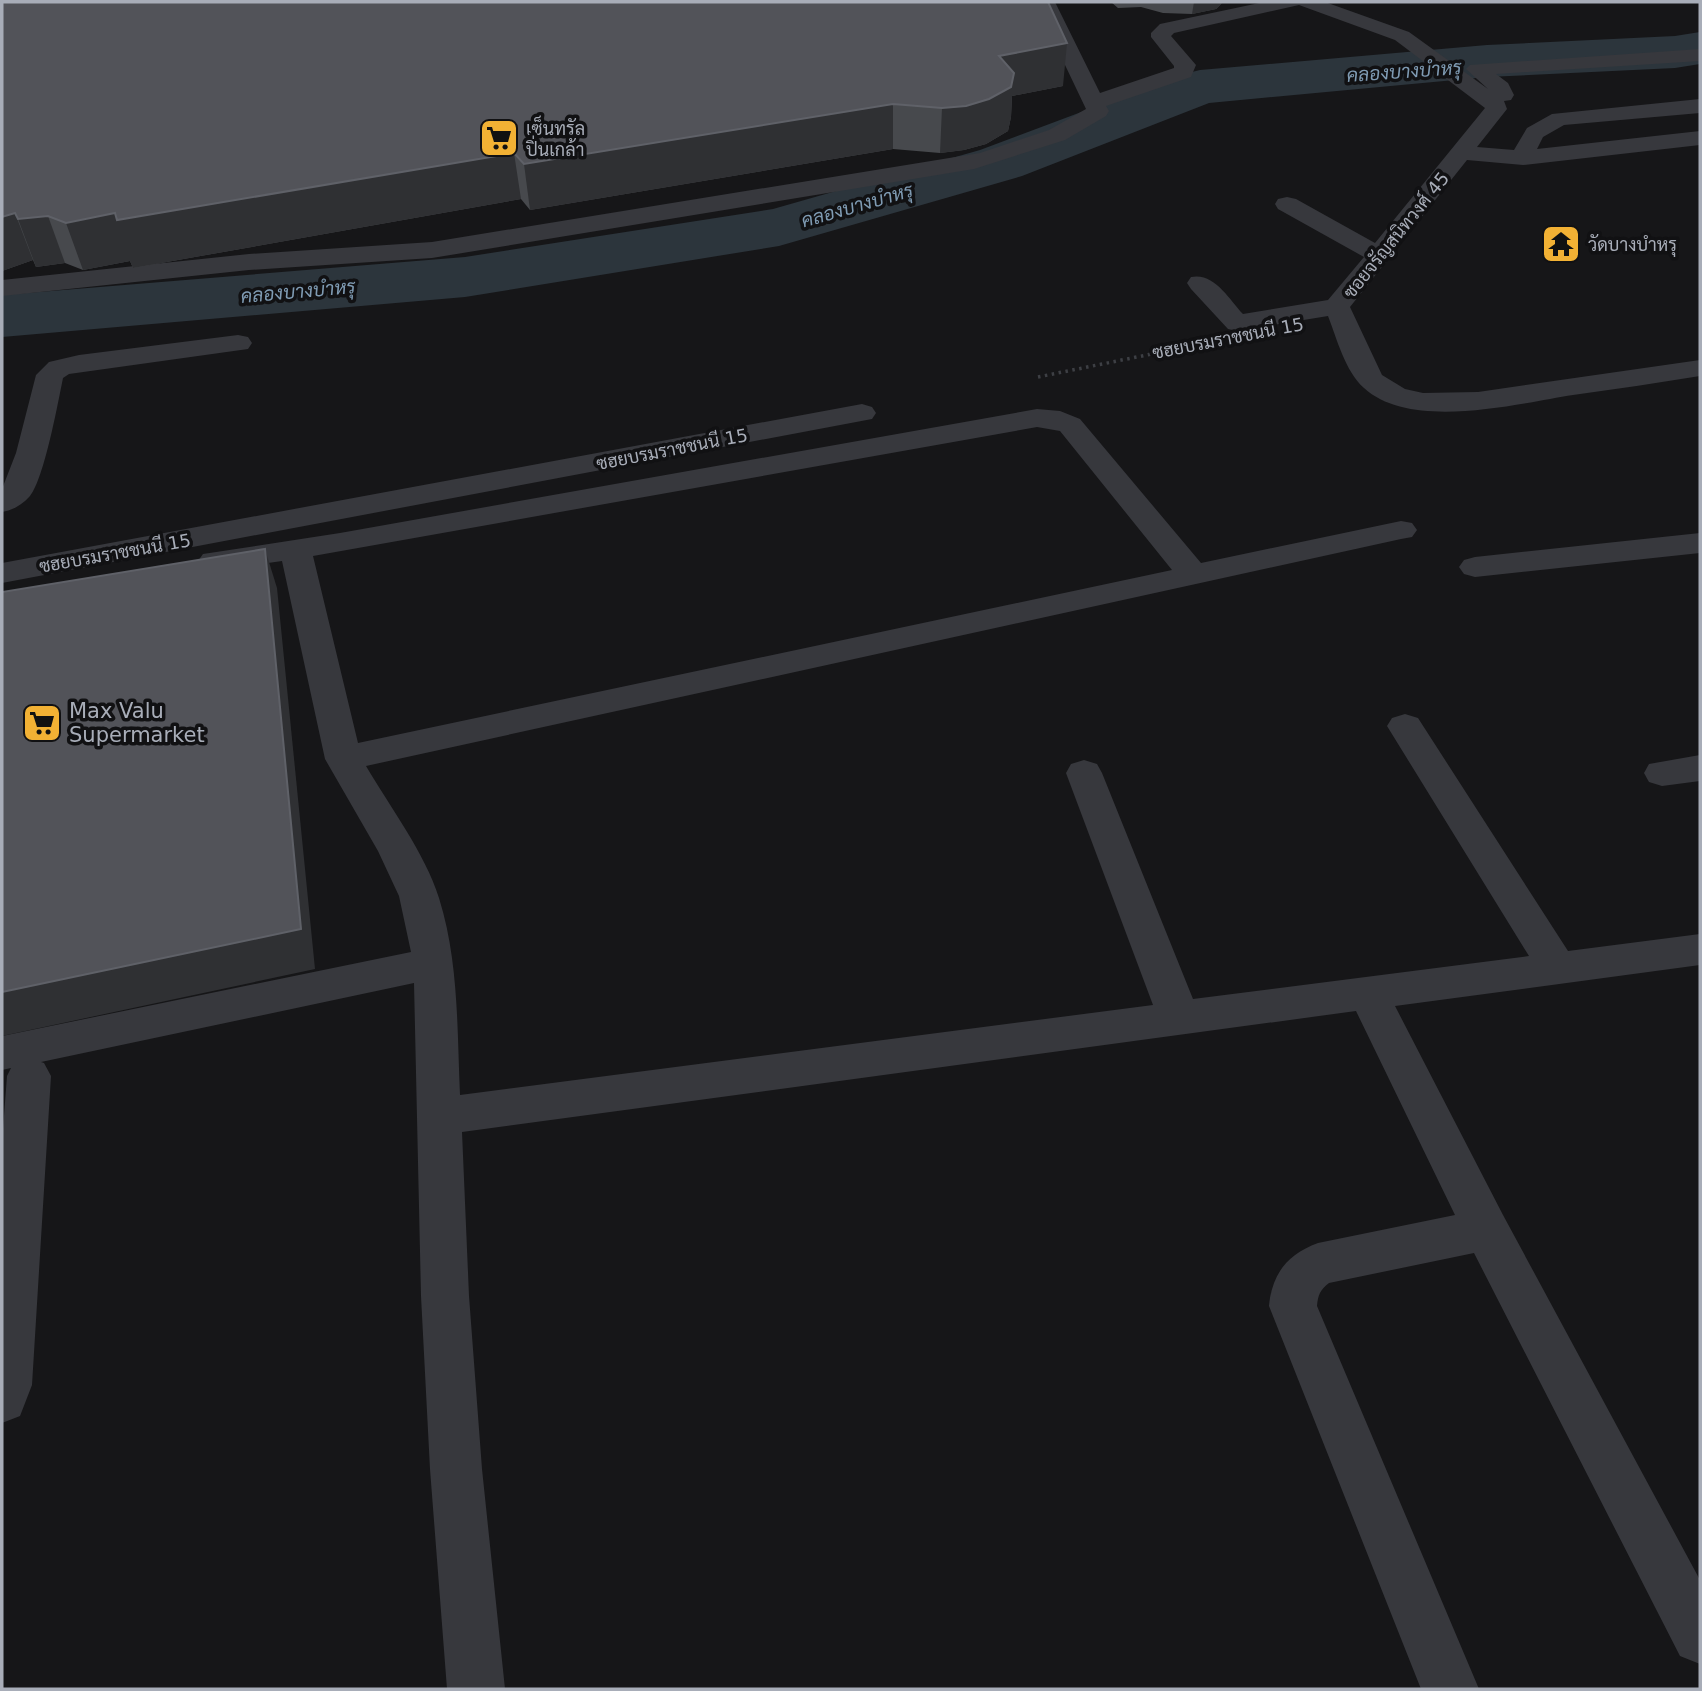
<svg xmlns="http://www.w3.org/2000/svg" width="1702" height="1691" viewBox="0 0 1702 1691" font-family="'DejaVu Sans',Sarabun,sans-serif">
	<rect width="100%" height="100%" fill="#161618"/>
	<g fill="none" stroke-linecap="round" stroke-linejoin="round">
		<path fill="#2c353c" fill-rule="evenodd" d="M1700,32V64L1675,68L1487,77L1209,103L1022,176L779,246L465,297L2,337V295L465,257L773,209L980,150L1180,75L1200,70L1487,45L1675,36Z"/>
		<path stroke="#3d3f44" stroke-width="3.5" stroke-dasharray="2.5 4.5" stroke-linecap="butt" d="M1038,377L1201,344"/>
		<g fill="#37383d" fill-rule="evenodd">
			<path d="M1035,2H1055L1100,93L1174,68V66L1151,37V33L1160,24L1264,2H1325L1409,32L1488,89L1466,69L1470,65L1700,49V61L1496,74L1508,83L1514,95L1511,100L1504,101L1507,109L1477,147L1514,150L1527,128L1552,114L1700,99V113L1564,125L1543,137L1537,149L1700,131V145L1523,165L1467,160L1350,307L1382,375L1405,389L1423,393L1478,392L1700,360V376C1658,383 1615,389 1573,395C1516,404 1411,431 1364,388C1345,371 1337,339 1328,316L1237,331L1228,329L1191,289L1187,283L1191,277C1214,272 1229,299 1243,314L1328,300L1364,257L1278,209L1275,204L1278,199L1287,197L1296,199L1375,243L1485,108L1395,40L1299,5L1174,33L1171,36L1196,65L1191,77L1106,106L1109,111L1106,116L1065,140L974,169L432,258L249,270L2,296V280L249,254L432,242L980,153L1049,130L1086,109Z"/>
			<path d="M238,335L248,337L252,343L248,349L69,374L63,378C58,403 44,479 30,496C22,505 13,510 2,512V489L16,453L36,375L49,362L79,355Z"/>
			<path d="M862,404L872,407L876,413L872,419L2,583V563Z"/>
			<path d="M1037,409L1060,411L1080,419L1201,563L1401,521L1412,523L1417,530L1412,537L1401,539L366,766C390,807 425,853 439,898C459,962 457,1029 460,1095L1153,1005L1066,773L1071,764L1084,760L1097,764L1102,773L1193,999L1529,956L1387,726L1392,718L1405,714L1418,718L1568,951L1700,934V965L1395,1006L1503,1215L1700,1580V1664L1680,1656L1474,1253L1329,1283C1320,1290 1318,1295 1317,1306L1479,1689H1421L1269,1306C1272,1273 1288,1254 1318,1243L1455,1215L1356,1011L462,1132L469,1296L482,1469L505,1689H447L430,1469L421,1296L414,983L41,1062L44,1063L51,1076L32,1385L20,1416L2,1423V1142L7,1076L11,1068L2,1070V1036L411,952L399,896L378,851L325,759L282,561L214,571L203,568L198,561L203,554L340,533ZM1037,427L1060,431L1172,570L358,743L313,556Z"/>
			<path d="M1700,533V553L1475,577L1464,574L1459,567L1464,560L1475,557Z"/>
			<path d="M1700,755V781L1662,786L1649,782L1644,773L1649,764Z"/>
		</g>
	</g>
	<g fill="#47494d">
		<path d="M2,2L1063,86L1012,96L1011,117L1008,131L986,144L964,150L940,153L893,149L530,210L521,199L133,268L130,261L83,270L65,263L36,267L33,260L2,271Z"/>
		<path d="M1111,2H1222L1221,4L1216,9L1192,14L1163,13L1141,7L1118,8Z"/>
	</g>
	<g fill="#2f3033">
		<path d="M1194,2H1222L1221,4L1216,9L1192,14Z"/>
		<path d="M1067,43L1063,86L1012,96L1011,117L1008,131L986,144L964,150L940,153L942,108L999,56Z"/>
		<path d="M893,104V149L530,210L524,164Z"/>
		<path d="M514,153L521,199L133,268L130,261L83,270L66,223L115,213Z"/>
		<path d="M15,213L33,260L2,271V217Z"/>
		<path d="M48,216L65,263L36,267L18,219Z"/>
		<path d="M265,549L277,588L315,969L2,1036V992Z"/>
	</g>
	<g fill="#525359" stroke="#5f6168" stroke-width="2">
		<path d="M2,2H1048L1067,43L999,56L1014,73L1011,87L989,99L966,106L942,108L893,104L524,164L514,153L117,220L115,213L66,223L48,216L18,219L15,213L2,217Z"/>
		<path d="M265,549L301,929L2,992V592Z"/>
	</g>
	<defs>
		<symbol id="supermarket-square" viewBox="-11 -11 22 22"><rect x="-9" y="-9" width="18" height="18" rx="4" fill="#f2b134" stroke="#111113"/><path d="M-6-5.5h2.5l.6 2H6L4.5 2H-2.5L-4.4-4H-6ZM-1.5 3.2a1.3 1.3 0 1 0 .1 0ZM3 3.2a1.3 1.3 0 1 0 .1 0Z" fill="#111"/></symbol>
		<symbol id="temple-square" viewBox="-11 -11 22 22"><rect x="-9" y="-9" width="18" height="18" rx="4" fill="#f2b134" stroke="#111113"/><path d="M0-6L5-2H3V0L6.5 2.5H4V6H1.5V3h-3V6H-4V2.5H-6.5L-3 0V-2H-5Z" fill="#111"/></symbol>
	</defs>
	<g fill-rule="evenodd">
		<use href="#supermarket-square" x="477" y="116" width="44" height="44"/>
		<use href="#temple-square" x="1539" y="222" width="44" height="44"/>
		<use href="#supermarket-square" x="20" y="701" width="44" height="44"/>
	</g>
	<g text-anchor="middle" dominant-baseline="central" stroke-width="7" stroke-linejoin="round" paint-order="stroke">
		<g font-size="18" fill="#a8adb8" stroke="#111113" text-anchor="start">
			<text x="526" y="128">เซ็นทรัล<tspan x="526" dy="21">ปิ่นเกล้า</tspan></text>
			<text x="1588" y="244">วัดบางบำหรุ</text>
		</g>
		<g font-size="18" fill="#a8adb8" stroke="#111113">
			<text transform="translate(1396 235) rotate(-51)">ซอยจรัญสนิทวงศ์ 45</text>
			<text transform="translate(1228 338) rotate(-11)">ซฮยบรมราชชนนี 15</text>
			<text transform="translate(672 449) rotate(-11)">ซฮยบรมราชชนนี 15</text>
			<text transform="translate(115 553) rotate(-10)">ซฮยบรมราชชนนี 15</text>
		</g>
		<g font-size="19" font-style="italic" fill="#7f9bb3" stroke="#111113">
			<text transform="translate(1404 71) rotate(-4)">คลองบางบำหรุ</text>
			<text transform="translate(857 205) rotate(-16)">คลองบางบำหรุ</text>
			<text transform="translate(298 291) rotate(-5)">คลองบางบำหรุ</text>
		</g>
		<g font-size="21" fill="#a8adb8" stroke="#111113" text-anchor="start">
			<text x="69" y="711">Max Valu<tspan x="69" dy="24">Supermarket</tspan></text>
		</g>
	</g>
	<rect width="1702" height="1691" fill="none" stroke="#a8adb8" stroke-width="7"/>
</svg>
